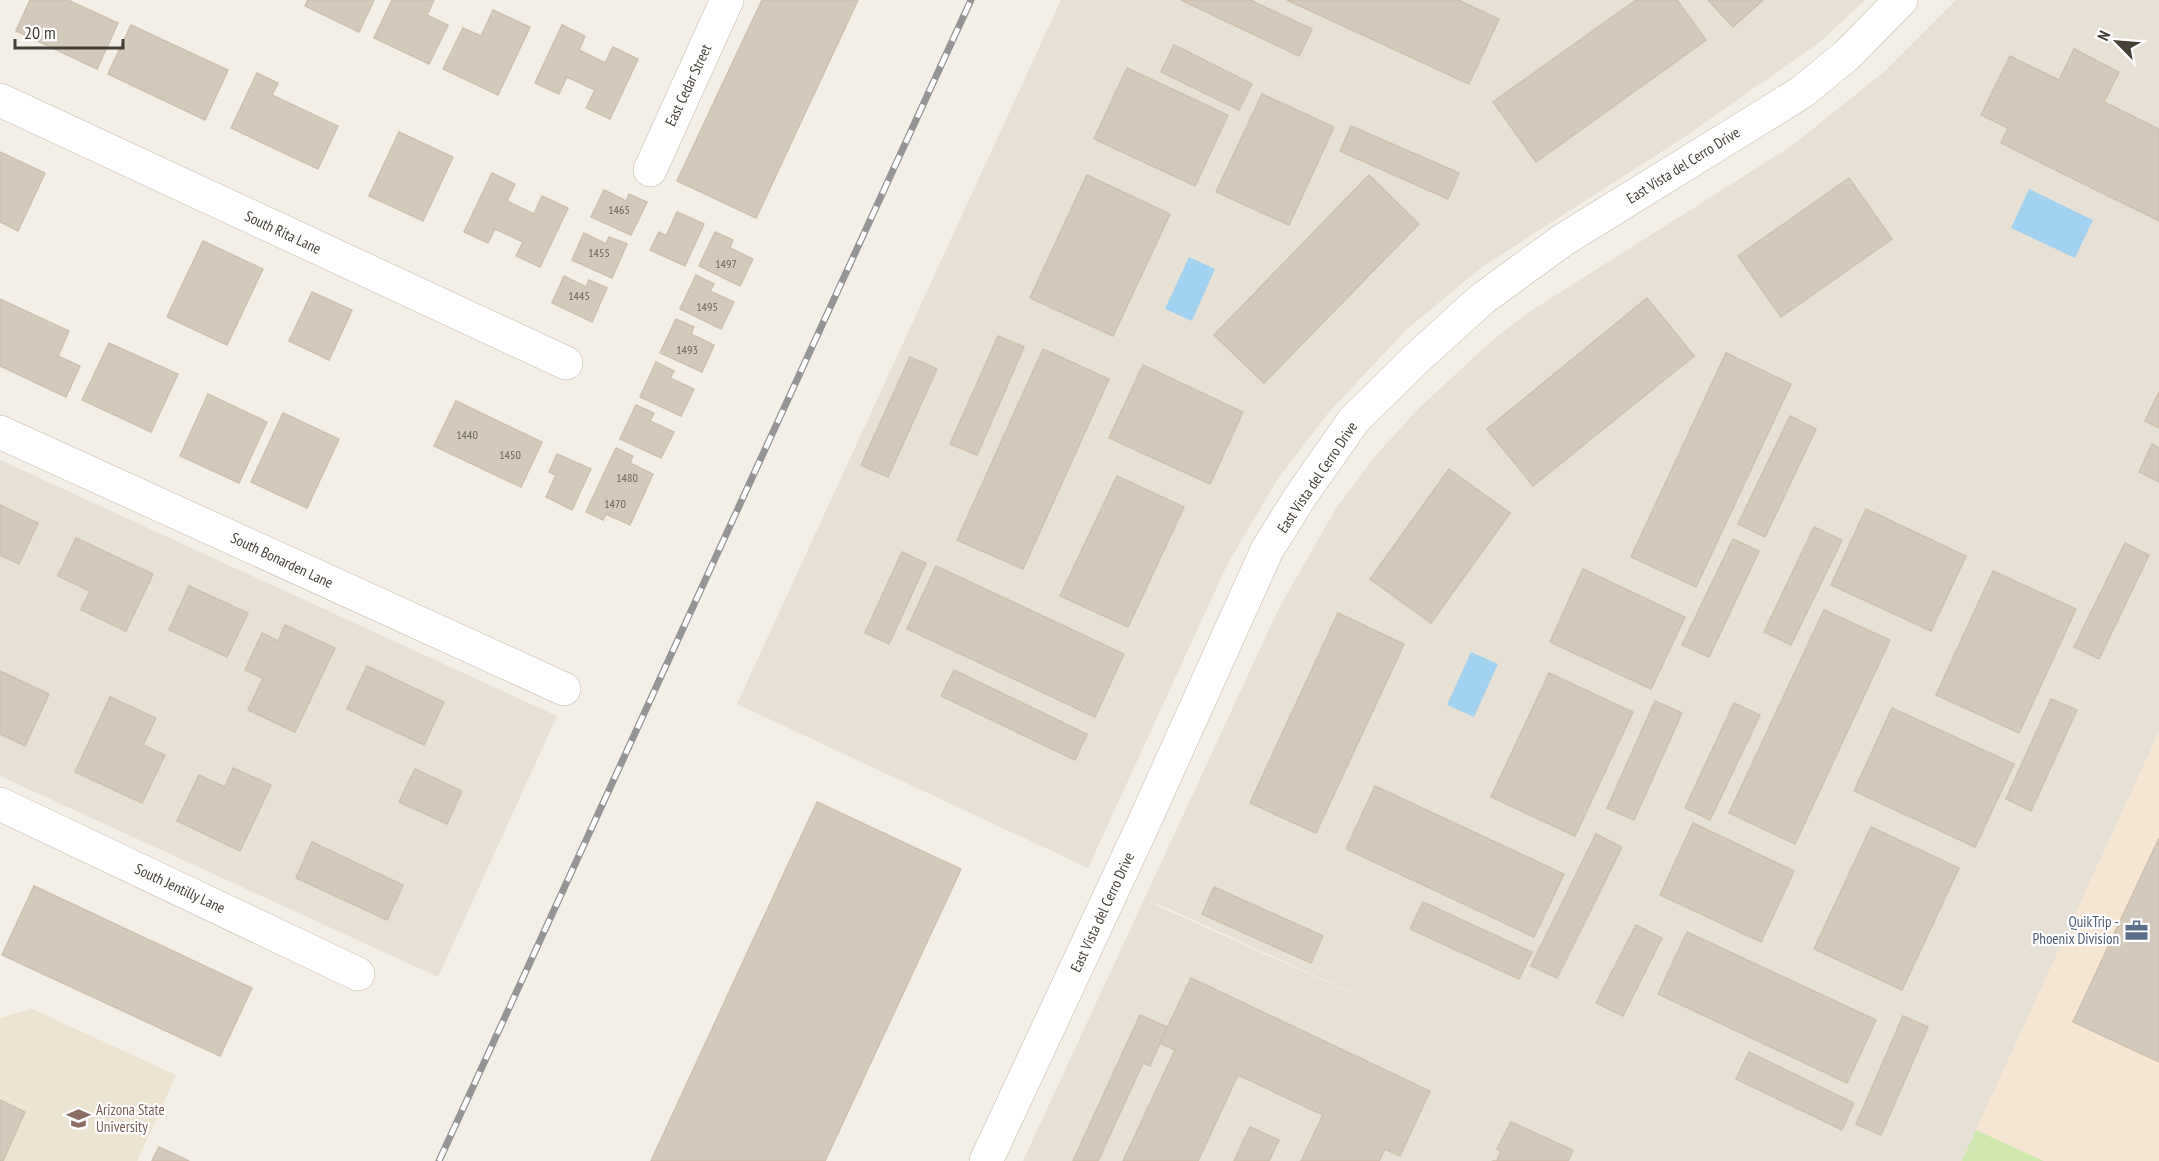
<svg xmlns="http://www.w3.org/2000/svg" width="2159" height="1161" viewBox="0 0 2159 1161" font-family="'PT Sans Narrow',sans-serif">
	<rect width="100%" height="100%" fill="#f3eee6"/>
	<g fill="#e7e0d4" fill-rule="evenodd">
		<path d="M1061,0H1865L1820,42L1686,136L1482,267L1406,330L1329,412L1277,480L1227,565L1088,868L737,704Z"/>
		<path d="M1956,0H2159V732L1962,1161H1023L1279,608L1335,510L1375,456L1420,407L1495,338L1529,312L1790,147L1885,71ZM1149,902L1163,906L1366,999H1365Z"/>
		<path d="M0,460L557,716L438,977L0,776Z"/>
	</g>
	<path fill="#f5e5d1" d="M2159,732V1161H2044L1976,1130Z"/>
	<path fill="#ece3d0" d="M32,1009L176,1075L137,1161H0V1018Z"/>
	<path fill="#cfe7af" d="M1976,1130L2044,1161H1962Z"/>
	<g fill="#a2d2ef">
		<path d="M2029,189L2093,220L2075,258L2011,228Z"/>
		<path d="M1189,257L1215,269L1192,321L1165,309Z"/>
		<path d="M1471,652L1498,664L1474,717L1447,705Z"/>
	</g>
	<g fill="#d4cabb" stroke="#cfc1af" stroke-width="1.5">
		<path d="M30,0H68L118,23L97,69L16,31Z"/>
		<path d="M308,0H374L359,32L305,6Z"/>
		<path d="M392,0H434L427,15L448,25L429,64L374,38Z"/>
		<path d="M762,0H858L756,218L677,181Z"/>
		<path d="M1181,0H1250L1312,29L1299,56Z"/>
		<path d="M1287,0H1458L1499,19L1469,84Z"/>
		<path d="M1636,0H1677L1706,40L1536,162L1493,102Z"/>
		<path d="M1708,0H1763L1733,27Z"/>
		<path d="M493,10L530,27L498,95L443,69L463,28L481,36Z"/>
		<path d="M131,25L228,70L205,120L108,74Z"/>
		<path d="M562,25L585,36L579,50L605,63L613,47L638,59L610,119L586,108L595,90L567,77L559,94L535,83Z"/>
		<path d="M1174,45L1252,84L1239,110L1161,72Z"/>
		<path d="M2074,49L2119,72L2104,102L2159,129V221L2001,143L2008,128L1981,115L2010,56L2059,80Z"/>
		<path d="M1127,68L1228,115L1195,186L1094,139Z"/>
		<path d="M257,73L278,83L272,95L338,126L318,169L231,128Z"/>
		<path d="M1262,94L1334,127L1289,225L1216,192Z"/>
		<path d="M1351,126L1459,173L1448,199L1340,151Z"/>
		<path d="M399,132L453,157L423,221L369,196Z"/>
		<path d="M0,152L45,173L18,231L0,222Z"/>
		<path d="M492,173L515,184L507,201L534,214L542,196L568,208L540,267L516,256L523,242L495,229L488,243L464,232Z"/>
		<path d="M1087,175L1170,214L1113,336L1030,298Z"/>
		<path d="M1369,175L1419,224L1264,383L1214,335Z"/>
		<path d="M1849,178L1892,239L1781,317L1738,256Z"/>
		<path d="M604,190L626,201L629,194L647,202L631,235L591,217Z"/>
		<path d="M677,212L704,224L685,266L650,250L659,232L666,236Z"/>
		<path d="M715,232L733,240L730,248L753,259L740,286L699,266Z"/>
		<path d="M584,233L606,244L609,237L627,244L612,278L572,260Z"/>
		<path d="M203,241L263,269L227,345L167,317Z"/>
		<path d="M696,275L714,284L710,291L734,302L721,329L680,309Z"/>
		<path d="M564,276L586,287L589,280L607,288L592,322L552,303Z"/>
		<path d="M312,292L352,310L329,360L289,341Z"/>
		<path d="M1647,298L1694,356L1533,486L1487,429Z"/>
		<path d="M0,299L69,331L58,356L80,366L66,397L0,366Z"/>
		<path d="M676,319L694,327L691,334L714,345L702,372L660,353Z"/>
		<path d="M998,336L1024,347L977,455L950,444Z"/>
		<path d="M109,343L178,374L151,432L82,400Z"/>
		<path d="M1043,349L1109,379L1023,569L957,540Z"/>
		<path d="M1726,353L1791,384L1696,587L1631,557Z"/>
		<path d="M910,357L937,369L888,477L861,465Z"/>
		<path d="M656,362L674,371L670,378L694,389L681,416L640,397Z"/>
		<path d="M1143,365L1243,412L1210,484L1109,438Z"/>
		<path d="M2159,392V428L2145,421Z"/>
		<path d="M208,394L267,422L239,483L180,456Z"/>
		<path d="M456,401L542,442L521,487L434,446Z"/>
		<path d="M636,405L654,413L650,421L674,432L661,458L620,439Z"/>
		<path d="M283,413L339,439L307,508L251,482Z"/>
		<path d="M1790,416L1816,429L1765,537L1738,524Z"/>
		<path d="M2152,444L2159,448V482L2139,472Z"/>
		<path d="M616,448L633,456L630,463L653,474L630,525L606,514L603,520L586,512Z"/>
		<path d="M557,454L591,469L572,510L546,497L556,475L549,472Z"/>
		<path d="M1449,469L1510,513L1431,623L1370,579Z"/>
		<path d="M1117,476L1184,507L1128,627L1060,596Z"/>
		<path d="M0,505L38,523L19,564L0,555Z"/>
		<path d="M1866,509L1966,556L1931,631L1831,585Z"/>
		<path d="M1814,527L1842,540L1791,645L1764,632Z"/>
		<path d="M76,538L153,574L126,631L81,610L90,591L58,576Z"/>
		<path d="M1733,539L1759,551L1709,657L1682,645Z"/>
		<path d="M2125,543L2149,555L2099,659L2074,647Z"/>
		<path d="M902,552L926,563L889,644L865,633Z"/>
		<path d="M936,566L1124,654L1095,717L907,629Z"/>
		<path d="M1583,569L1685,617L1651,689L1550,642Z"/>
		<path d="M1993,571L2076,609L2019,733L1936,695Z"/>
		<path d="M189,586L248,613L227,657L169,630Z"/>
		<path d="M1824,610L1890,640L1795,844L1729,813Z"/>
		<path d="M1338,613L1404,644L1316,833L1250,803Z"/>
		<path d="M285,625L335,648L295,732L248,710L263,678L245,670L262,633L278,641Z"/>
		<path d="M367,666L444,702L424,745L347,709Z"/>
		<path d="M954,670L1087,734L1075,760L941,696Z"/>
		<path d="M0,671L49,694L25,746L0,734Z"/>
		<path d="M1549,673L1633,712L1575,836L1491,797Z"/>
		<path d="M110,697L156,718L143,745L165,755L142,803L75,772Z"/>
		<path d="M2051,699L2077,710L2031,811L2006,799Z"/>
		<path d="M1655,701L1682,713L1634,820L1607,808Z"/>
		<path d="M1734,703L1760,715L1710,820L1685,808Z"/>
		<path d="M1892,708L2014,764L1975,847L1854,791Z"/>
		<path d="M233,768L271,785L240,851L177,821L199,775L225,787Z"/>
		<path d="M415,769L462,791L447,824L399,802Z"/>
		<path d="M1375,786L1564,874L1534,937L1346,849Z"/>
		<path d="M817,802L961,869L825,1161H651Z"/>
		<path d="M1693,823L1794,871L1761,942L1660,895Z"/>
		<path d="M1871,827L1959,868L1902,990L1814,949Z"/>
		<path d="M1596,834L1622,847L1557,978L1531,966Z"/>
		<path d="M2159,838V1062L2073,1022Z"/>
		<path d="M312,842L403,885L387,920L296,878Z"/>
		<path d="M34,886L252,988L220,1056L2,955Z"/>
		<path d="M1214,887L1323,936L1311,963L1202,914Z"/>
		<path d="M1423,902L1532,952L1519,979L1410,929Z"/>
		<path d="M1636,925L1662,938L1623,1016L1596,1003Z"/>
		<path d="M1687,932L1876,1020L1847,1083L1658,994Z"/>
		<path d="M1191,978L1430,1091L1400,1156L1385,1149L1379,1161H1301L1323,1115L1238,1075L1198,1161H1123L1175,1050L1160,1043Z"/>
		<path d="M1140,1015L1167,1027L1150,1066L1143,1063L1098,1161H1073Z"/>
		<path d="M1903,1016L1928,1027L1881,1135L1856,1124Z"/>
		<path d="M1749,1052L1854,1103L1842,1130L1736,1079Z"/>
		<path d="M0,1100L25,1112L3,1161H0Z"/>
		<path d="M1511,1122L1573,1150L1568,1161H1492H1497L1501,1151L1497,1149Z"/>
		<path d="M1250,1127L1279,1140L1269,1161H1234Z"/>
		<path d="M159,1147L189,1161H152Z"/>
	</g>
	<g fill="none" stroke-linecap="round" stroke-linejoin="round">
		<defs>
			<g id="minor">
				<path d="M0,100L566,363"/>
				<path d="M650,170L727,0"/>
				<path d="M0,432L564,689"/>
				<path d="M0,804L358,974"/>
				<path d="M986,1161L1142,827L1267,550L1300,497L1354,420L1417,358L1482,299L1563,240L1802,92L1848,54L1901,0"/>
			</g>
		</defs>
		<use href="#minor" stroke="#c1b9ab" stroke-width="34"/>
		<use href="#minor" stroke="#fff" stroke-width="33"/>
		<defs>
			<path id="rail" d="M439,1161L971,0"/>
		</defs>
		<use href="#rail" stroke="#959595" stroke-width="7"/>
		<use href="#rail" stroke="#fff" stroke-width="4.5" stroke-dasharray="14" stroke-linecap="butt"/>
	</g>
	<defs>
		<symbol id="office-bare" viewBox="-9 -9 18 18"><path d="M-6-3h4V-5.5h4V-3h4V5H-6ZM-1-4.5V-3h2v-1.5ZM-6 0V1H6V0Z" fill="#5c6f8a" stroke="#fff" stroke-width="2.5" paint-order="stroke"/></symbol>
		<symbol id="university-bare" viewBox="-9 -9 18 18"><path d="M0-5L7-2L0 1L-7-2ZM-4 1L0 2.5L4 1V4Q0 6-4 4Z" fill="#8d6e63" stroke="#fff" stroke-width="2.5" paint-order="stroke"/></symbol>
	</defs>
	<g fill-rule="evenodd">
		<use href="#office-bare" x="2120" y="914" width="33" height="33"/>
		<use href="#university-bare" x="62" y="1102" width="33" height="33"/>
	</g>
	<g text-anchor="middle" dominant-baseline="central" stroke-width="4.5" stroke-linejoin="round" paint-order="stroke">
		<g font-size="12" fill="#696256">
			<text x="619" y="209">1465</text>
			<text x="599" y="252">1455</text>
			<text x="726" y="263">1497</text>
			<text x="579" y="295">1445</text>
			<text x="707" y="306">1495</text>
			<text x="687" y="349">1493</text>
			<text x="467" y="434">1440</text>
			<text x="510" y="454">1450</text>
			<text x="627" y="477">1480</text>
			<text x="615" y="503">1470</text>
		</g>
		<g font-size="15" fill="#453f35" stroke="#fff">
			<text transform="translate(688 85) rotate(-65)">East Cedar Street</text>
			<text transform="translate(1683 165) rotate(-32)">East Vista del Cerro Drive</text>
			<text transform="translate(283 232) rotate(25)">South Rita Lane</text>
			<text transform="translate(1317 477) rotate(-56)">East Vista del Cerro Drive</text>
			<text transform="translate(282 560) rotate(25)">South Bonarden Lane</text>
			<text transform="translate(180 888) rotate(25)">South Jentilly Lane</text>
			<text transform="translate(1102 912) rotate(-65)">East Vista del Cerro Drive</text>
		</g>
		<g font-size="15" fill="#4e5e75" stroke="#fff" text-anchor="end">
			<text x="2119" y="921">QuikTrip -<tspan x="2119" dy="17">Phoenix Division</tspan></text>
		</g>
		<g font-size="15" fill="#785e54" stroke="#fff" text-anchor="start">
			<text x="96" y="1109">Arizona State<tspan x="96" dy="17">University</tspan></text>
		</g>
	</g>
	<g transform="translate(2117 42) rotate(295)" stroke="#ffffff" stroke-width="4.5" paint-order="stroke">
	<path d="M0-4.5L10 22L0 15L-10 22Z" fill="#453f35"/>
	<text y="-9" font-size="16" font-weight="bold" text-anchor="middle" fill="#453f35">N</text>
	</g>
	<path d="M15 39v9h108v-9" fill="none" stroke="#453f35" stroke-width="3"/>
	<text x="24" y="39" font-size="18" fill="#453f35" stroke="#ffffff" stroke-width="4.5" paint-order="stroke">20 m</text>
</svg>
